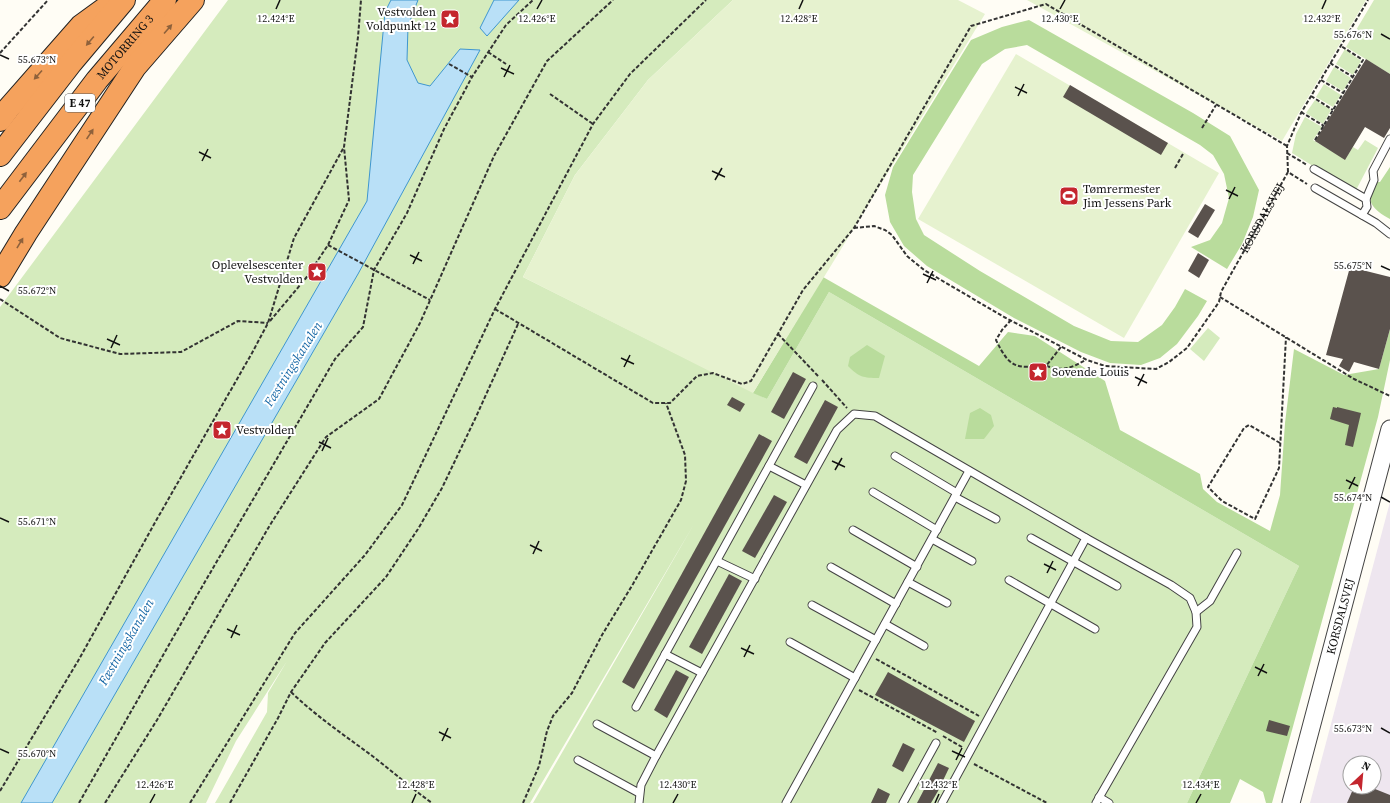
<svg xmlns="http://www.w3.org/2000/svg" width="1390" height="803" viewBox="0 0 1390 803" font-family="'Source Serif 4',serif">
	<rect width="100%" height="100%" fill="#fffdf5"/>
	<path fill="#eee6ef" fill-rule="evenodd" d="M1390,502V803H1310ZM1350,763H1374V787H1350Z"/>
	<g fill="#d5ebbd">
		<path d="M228,0H733L648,80L575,175L523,277L767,399L829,292L1299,566L1187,803H533L694,524L530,803H215L267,712L268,693L287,661L236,741L206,803H0V307Z"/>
		<path d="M1374,0H1390V74L1346,47Z"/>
		<path d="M1345,49L1361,61L1353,75L1336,64Z"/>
		<path d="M1334,67L1351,78L1343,91L1326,81Z"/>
		<path d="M1324,84L1341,95L1333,107L1316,97Z"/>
		<path d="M1315,100L1331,110L1323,124L1306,113Z"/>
		<path d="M1305,117L1322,127L1313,140L1345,159L1353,147L1358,150L1365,140L1378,148L1355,192L1292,153L1296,134Z"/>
		<path d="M1208,328L1220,338L1204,361L1190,349Z"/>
	</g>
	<g fill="#b9dc9c">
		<path d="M1029,20L1193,113L1230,136L1259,190L1253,217L1242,244L1227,269L1191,247L1210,240L1222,223L1229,198L1224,174L1213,155L1200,145L1027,45L1005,49L982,64L973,78L913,175L912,192L916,219L924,235L980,271L1074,326L1111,341L1138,342L1162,325L1175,307L1185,289L1207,301L1198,316L1177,344L1160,358L1141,365L1110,363L1081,352L1014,318L927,266L904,246L890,222L885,195L893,167L971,40L1002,27Z"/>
		<path d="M1390,167V219C1373,210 1362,199 1378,182H1380Z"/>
		<path d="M823,277L979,366L1008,332L1035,336L1105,381L1120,430L1200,474L1203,489L1217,502L1270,531L1280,495L1285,423L1294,349L1344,375L1379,369L1390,329V360L1378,417L1272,803H1266L1263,792L1240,779L1230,803H1187L1299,566L829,292L767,399L753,393Z"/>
		<path d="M867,345L885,356L879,378C863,378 859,377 848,366L850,357Z"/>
		<path d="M980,408L991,415L994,426L984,439H965L970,413Z"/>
	</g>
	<g fill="#e6f2cf">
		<path d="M733,0H958L985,14L753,393L523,277L575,175L648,80Z"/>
		<path d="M1027,0H1366L1282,141Z"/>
		<path d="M1016,54L1219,173L1124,338L918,219Z"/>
	</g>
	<g fill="#b9e0f7" stroke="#3f96cf">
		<path d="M391,0H418L408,26L407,60L418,83L430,86L460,49L480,50L358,274L52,803H21L367,201L385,12Z"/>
		<path d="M494,0H519L487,36L480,28Z"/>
	</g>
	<g fill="#5a524d">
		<path d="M1366,59L1390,74V128L1384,138L1365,127L1345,160L1315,141Z"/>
		<path d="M1070,85L1168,143L1161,155L1063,97Z"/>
		<path d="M1205,204L1215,210L1198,238L1188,232Z"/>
		<path d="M1198,253L1209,260L1199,278L1188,271Z"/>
		<path d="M1350,267L1390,277V329L1379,369L1354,362L1349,372L1339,366L1343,359L1326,355Z"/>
		<path d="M793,372L806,379L784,419L771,412Z"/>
		<path d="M732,397L745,404L740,412L727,405Z"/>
		<path d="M825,400L838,407L807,464L794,457Z"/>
		<path d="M1333,407L1337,408V407L1361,413L1353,447L1345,445L1349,425L1330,419Z"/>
		<path d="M759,434L772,441L634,689L622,682Z"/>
		<path d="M774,495L787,502L755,558L742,551Z"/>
		<path d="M729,574L742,581L702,654L689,647Z"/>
		<path d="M676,670L689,677L667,718L654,710Z"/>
		<path d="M888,672L975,721L964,742L875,695Z"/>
		<path d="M1269,720L1290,726L1287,736L1266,731Z"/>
		<path d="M903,743L915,749L903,772L892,766Z"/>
		<path d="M938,763L949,768L938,791L931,803H917Z"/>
		<path d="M1354,787H1370L1390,795V803H1347Z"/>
		<path d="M878,788L890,794L886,803H871Z"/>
	</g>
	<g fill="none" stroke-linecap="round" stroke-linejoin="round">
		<defs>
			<g id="service">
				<path d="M1314,169L1366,199"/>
				<path d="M1315,188L1376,223L1390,234"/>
				<path d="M1362,215L1367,207L1366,199L1374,180L1373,171L1390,139"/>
				<path d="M895,456L957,493"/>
				<path d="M769,466L806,485"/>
				<path d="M873,492L937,530"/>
				<path d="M955,497L996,519"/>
				<path d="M853,530L917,567"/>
				<path d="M1031,538L1117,586"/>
				<path d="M1086,538L1171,585L1190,598L1196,612L1197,627L1096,803"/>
				<path d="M932,539L972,561"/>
				<path d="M717,561L755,579"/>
				<path d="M831,567L896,604"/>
				<path d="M1009,580L1095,629"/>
				<path d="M908,582L947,603"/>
				<path d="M812,605L876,640"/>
				<path d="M1196,612L1210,601L1237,553"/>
				<path d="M885,624L924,646"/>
				<path d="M790,642L855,678"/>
				<path d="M665,654L702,673"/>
				<path d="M636,707L813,386"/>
				<path d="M597,724L656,756"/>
				<path d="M578,760L639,793"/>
				<path d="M1099,797L1109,803"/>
				<path d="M639,803L641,785L656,756L837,430L854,414L875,416L1086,538L942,803"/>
				<path d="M786,803L969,471"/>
				<path d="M903,803L936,743"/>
			</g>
			<g id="tertiary">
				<path id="s2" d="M1291,803L1390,429"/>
			</g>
			<g id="motorway">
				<path d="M0,120L8,109L81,26L107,7"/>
				<path d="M0,155L71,63L124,0"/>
				<path id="s3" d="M0,208L97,80L165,0"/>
				<path d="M0,276L26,233L135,67L193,0"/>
			</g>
		</defs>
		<use href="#service" stroke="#444" stroke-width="9"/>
		<use href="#tertiary" stroke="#444" stroke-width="19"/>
		<use href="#motorway" stroke="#222" stroke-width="24"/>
		<g stroke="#333" stroke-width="2" stroke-dasharray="4 2" stroke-linecap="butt">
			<path d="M488,52L506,64"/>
			<path d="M0,53L48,0"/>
			<path d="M1330,63L1353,77"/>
			<path d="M449,64L472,77"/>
			<path d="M1321,80L1343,93"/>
			<path d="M550,94L593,124"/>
			<path d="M1311,96L1333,110"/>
			<path d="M1301,112L1324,126"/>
			<path d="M1202,128L1216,105"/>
			<path d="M1315,140L1363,60L1341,46"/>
			<path d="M1287,153L1307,165"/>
			<path d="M1175,168L1183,154"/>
			<path d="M1288,172L1287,146L1301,113L1368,0"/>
			<path id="s1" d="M854,228L874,226L885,230L892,235L907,256L924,270L1004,317L1087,360L1105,366L1156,369L1169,362L1187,348L1219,302L1221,292L1288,172L1307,184"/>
			<path d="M328,245L430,300"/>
			<path d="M1220,297L1354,379L1390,396"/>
			<path d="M0,299L60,338L120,354L181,352L238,321L268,323"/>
			<path d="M495,309L653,403H670L697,376L713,373L742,384L751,381L803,290L854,228L971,26L1046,4L1287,146"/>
			<path d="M1011,320L1002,330L996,340C1010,369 1016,368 1046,366L1061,347"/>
			<path d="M270,321L306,278L328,245L349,200L344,147L358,37L361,0"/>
			<path d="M778,334L819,377"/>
			<path d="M1046,366C1066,371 1068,369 1086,360"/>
			<path d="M822,380L847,408"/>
			<path d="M1280,443L1249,425L1244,428L1208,487L1222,501L1255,519L1279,468L1286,337"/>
			<path d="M876,659L979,716"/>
			<path d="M859,690L938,733"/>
			<path d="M291,692C316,716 344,735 371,755C392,771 411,788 432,803"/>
			<path d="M943,736L962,747"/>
			<path d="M974,764L1047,803"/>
			<path d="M0,791L78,661L157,519L252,353L268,323L294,238L344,147"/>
			<path d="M79,803L199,592L335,359L363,327L374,270L407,213L444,129L472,77L506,25L533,0"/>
			<path d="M105,803L157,720L270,525L326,437L379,399L420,323L494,156L547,61L613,0"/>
			<path d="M190,803L295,633L365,555L402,505L495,309L593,124L630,74L706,0"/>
			<path d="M230,803L278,718L291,692L325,643L386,577L418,529L442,488L475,419L518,324"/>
			<path d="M523,803L539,766L547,731L553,716L572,693L602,635L633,584L681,500L686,481L685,455L666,403"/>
		</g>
		<use href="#service" stroke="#fff" stroke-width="7"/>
		<use href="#tertiary" stroke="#fff" stroke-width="17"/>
		<use href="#motorway" stroke="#f5a25d" stroke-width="22"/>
	</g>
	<defs><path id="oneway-solid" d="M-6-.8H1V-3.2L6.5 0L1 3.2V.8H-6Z"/></defs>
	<g fill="#8e613b">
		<use href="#oneway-solid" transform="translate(168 29) rotate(-49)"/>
		<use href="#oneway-solid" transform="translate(90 41) rotate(130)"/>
		<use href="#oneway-solid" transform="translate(38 75) rotate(132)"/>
		<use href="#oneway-solid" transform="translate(90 134) rotate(-56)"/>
		<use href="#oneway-solid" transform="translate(23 177) rotate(-53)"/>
		<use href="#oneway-solid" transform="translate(20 243) rotate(-59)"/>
	</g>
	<path fill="none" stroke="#111" stroke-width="1.5" d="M276,9L280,0M537,9L542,0M799,9L803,0M1060,9L1065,0M1322,9L1326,0M1381,34L1390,39M0,55L9,59M501,68L514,74M504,77L510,65M1015,87L1027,93M1018,96L1024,84M199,152L211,158M202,161L208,149M712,171L725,177M715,180L722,168M1226,190L1238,196M1229,199L1235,187M410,255L422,261M413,264L419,252M1381,266L1390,270M923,274L936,280M927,283L933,271M0,286L9,291M107,339L120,345M111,348L117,335M621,358L634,364M624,367L630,355M1135,377L1147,383M1138,386L1144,374M319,442L331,448M322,451L328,438M832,461L845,467M835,470L842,458M1346,480L1358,486M1349,489L1355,477M1381,497L1390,502M0,518L9,522M530,545L542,551M533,554L539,541M1044,564L1056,570M1047,573L1053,561M227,629L240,635M231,638L237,625M741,648L754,654M744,657L750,645M1255,667L1267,673M1258,676L1264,664M1381,728L1390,733M439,732L451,738M442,741L448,728M0,749L9,753M952,751L965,757M956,760L962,748M150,803L155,794M412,803L416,794M673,803L678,794M935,803L939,794M1196,803L1201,794"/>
	<defs>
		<symbol id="sight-square" viewBox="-11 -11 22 22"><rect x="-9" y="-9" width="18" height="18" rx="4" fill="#c4262e" stroke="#fff"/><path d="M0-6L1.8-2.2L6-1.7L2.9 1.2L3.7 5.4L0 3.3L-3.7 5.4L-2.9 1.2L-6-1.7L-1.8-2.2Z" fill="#fff"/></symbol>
		<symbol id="stadium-square" viewBox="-11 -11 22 22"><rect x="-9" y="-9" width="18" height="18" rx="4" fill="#c4262e" stroke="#fff"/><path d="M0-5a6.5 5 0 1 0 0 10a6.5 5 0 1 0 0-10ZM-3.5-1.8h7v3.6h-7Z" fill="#fff"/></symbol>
	</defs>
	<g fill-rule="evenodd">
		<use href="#sight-square" x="439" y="8" width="22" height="22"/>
		<use href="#stadium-square" x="1058" y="185" width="22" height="22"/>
		<use href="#sight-square" x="306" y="261" width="22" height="22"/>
		<use href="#sight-square" x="1027" y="361" width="22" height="22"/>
		<use href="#sight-square" x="211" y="419" width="22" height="22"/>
	</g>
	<g text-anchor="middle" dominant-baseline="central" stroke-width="4" stroke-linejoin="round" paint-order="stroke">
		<rect fill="#fff" stroke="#585858" stroke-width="1" x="65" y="94" width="30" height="18" rx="3"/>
		<g font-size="11" font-weight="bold" fill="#111">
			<text x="80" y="103">E 47</text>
		</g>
		<g font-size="12" fill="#111" stroke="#fff" text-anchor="start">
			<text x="436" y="12" text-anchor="end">Vestvolden<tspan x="436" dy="14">Voldpunkt 12</tspan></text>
			<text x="1083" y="189">Tømrermester<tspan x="1083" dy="14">Jim Jessens Park</tspan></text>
			<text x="303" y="265" text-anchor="end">Oplevelsescenter<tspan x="303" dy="14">Vestvolden</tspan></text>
			<text x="1052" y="372">Sovende Louis</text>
			<text x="236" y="430">Vestvolden</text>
		</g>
		<g font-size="12" fill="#111" stroke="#fff">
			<text stroke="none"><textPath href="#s3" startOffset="204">MOTORRING 3</textPath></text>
			<text stroke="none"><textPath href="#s1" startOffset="533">KORSDALSVEJ</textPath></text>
			<text stroke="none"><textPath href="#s2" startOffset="193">KORSDALSVEJ</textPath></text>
		</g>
		<g font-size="13" font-style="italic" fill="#1768a6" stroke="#fff">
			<text transform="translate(293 364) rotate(-58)">Fæstningskanalen</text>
			<text transform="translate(126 642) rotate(-60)">Fæstningskanalen</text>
		</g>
	</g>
	<g font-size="10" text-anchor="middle" fill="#111" stroke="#fff" stroke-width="4" stroke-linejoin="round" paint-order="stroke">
		<text x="276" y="22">12.424°E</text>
		<text x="537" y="22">12.426°E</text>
		<text x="799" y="22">12.428°E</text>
		<text x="1060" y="22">12.430°E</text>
		<text x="1322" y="22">12.432°E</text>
		<text x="1353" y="38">55.676°N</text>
		<text x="37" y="63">55.673°N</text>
		<text x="1353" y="269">55.675°N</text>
		<text x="37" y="294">55.672°N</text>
		<text x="1353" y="501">55.674°N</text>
		<text x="37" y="525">55.671°N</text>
		<text x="1353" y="732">55.673°N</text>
		<text x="37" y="757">55.670°N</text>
		<text x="155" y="788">12.426°E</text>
		<text x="416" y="788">12.428°E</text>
		<text x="678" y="788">12.430°E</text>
		<text x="939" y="788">12.432°E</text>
		<text x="1201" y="788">12.434°E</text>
	</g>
	<g transform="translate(1362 775) rotate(26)"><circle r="19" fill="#ffffff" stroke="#a0a0a0"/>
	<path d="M0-3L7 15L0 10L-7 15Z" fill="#c4262e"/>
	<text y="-6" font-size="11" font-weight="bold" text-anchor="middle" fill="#111111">N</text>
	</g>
</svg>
